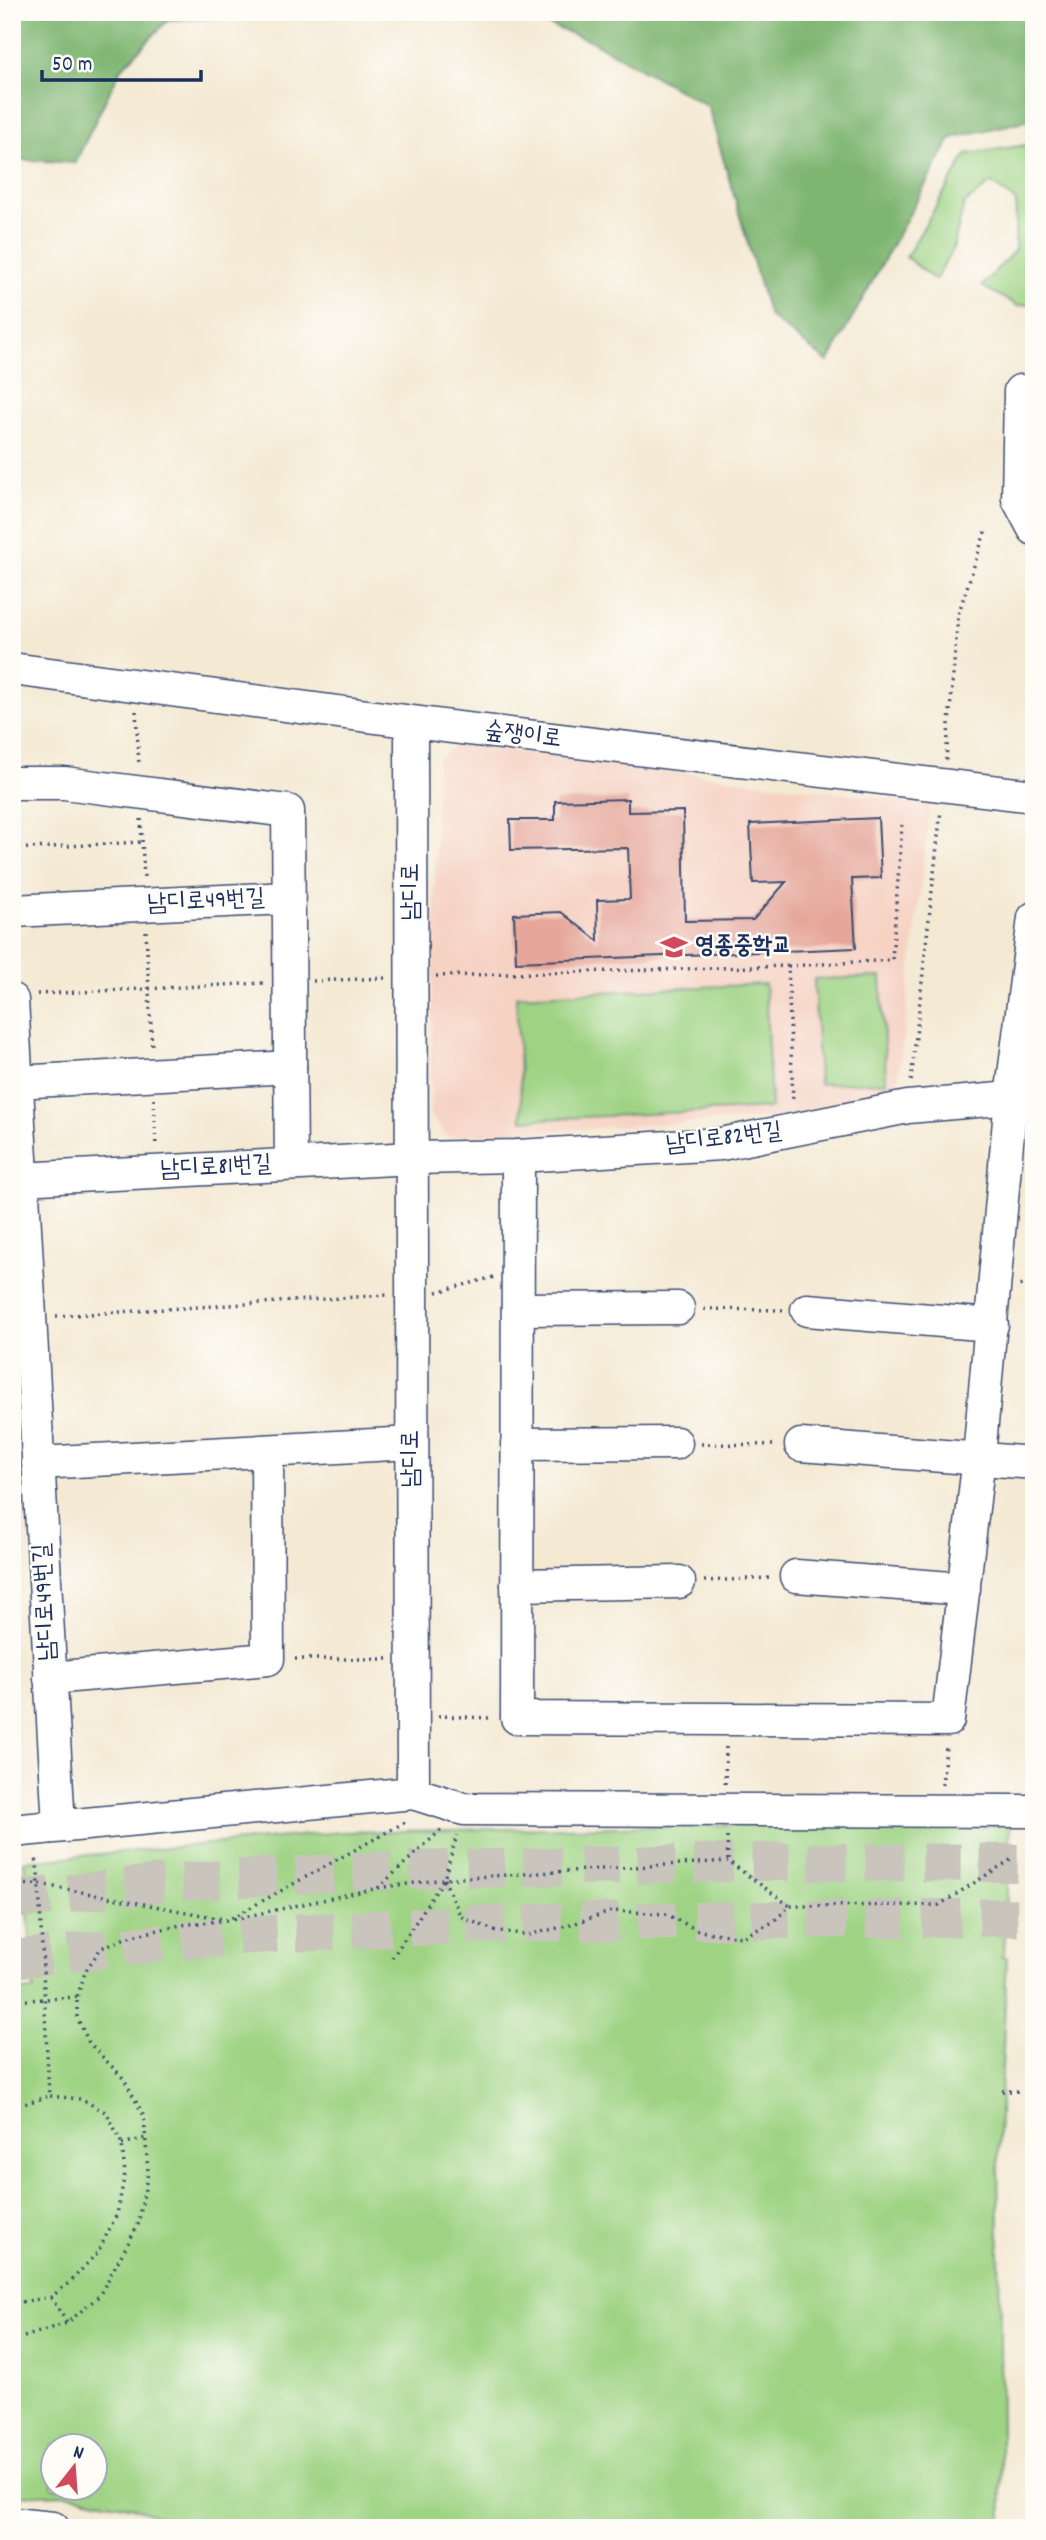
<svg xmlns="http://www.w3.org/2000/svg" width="1046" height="2540" viewBox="0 0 1046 2540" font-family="Dekko,'Poor Story',sans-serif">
	<rect width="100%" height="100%" fill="#fdfcf7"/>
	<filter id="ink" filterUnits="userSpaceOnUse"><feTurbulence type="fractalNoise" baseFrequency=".0143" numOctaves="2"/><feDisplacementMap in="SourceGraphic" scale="14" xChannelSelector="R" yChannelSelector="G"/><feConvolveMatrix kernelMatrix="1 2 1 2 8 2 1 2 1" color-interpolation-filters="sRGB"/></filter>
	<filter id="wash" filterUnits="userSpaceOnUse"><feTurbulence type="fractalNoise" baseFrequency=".00686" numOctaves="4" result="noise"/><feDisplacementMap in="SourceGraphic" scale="28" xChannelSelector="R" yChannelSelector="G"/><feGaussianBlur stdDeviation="1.57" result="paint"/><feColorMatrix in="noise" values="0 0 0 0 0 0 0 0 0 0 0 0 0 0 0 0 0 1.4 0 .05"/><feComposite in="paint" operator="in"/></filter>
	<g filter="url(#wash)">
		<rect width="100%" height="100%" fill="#f4e9d3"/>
		<path fill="#f6d2c3" d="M457,744L930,804L897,1091L785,1117L448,1137L430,1116L437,759Z"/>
		<g fill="#9ed383" stroke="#5c8170" stroke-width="2" fill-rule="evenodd">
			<path d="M1034,144V303L1018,306L982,286L1015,250L1016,201L991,183L964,204L953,249L935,280L906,257L967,154Z"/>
			<path d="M881,977L886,1082L819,1084L814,979Z"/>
			<path d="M765,984L771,1108L522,1120L516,996Z"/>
			<path d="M726,1825H1010L1004,1956H1000L1007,1957L998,2159L1002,2528H193L133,2507L67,2494L12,2496V1992L34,1990L24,1861L341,1832ZM52,2446H94V2488H52Z"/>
		</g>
		<g fill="#7eb571" stroke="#4c7268" stroke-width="2">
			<path d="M12,12H264L254,16L168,20L120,70L75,163L12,159Z"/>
			<path d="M513,12H1034V119L951,138L828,362L769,316L708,106L589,40Z"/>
		</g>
		<g id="blocks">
			<path fill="#e6a69a" d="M628,799V812L683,811L685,921L753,920L786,882L753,883L750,824L878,818L881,878L852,879L856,948L516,962L514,914L561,912L598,941L597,900L630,899L628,848L511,850L510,820H555V801Z"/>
		</g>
	</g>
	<g filter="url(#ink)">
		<use href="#blocks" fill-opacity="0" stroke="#3c4b70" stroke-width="2"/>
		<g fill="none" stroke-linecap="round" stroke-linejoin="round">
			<g stroke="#c9c4bc" stroke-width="38" stroke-dasharray="38 19" stroke-linecap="butt">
				<path d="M12,1900L162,1883L366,1871L755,1862L1034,1863"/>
				<path d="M12,1959L229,1936L502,1923L1034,1917"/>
			</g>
			<defs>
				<g id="minor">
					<path d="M1020,391L1018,499L1034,529"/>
					<path d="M12,669L451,727L1034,796"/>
					<path d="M12,783H64L288,811L291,1164"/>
					<path d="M12,911L288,898"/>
					<path d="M12,1000L59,1826"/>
					<path d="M16,1082L290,1067"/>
					<path d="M518,1156L517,1718L948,1720L979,1457L1011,1098L1034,918"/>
					<path d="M21,1179L412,1158L518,1156L721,1144L908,1107L1011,1098L1034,1100"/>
					<path d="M518,1309L678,1308"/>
					<path d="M807,1310L992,1325"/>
					<path d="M517,1444L676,1443"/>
					<path d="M801,1445L1034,1463"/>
					<path d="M38,1463L412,1443"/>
					<path d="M796,1576L964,1589"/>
					<path d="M517,1585L679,1582"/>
					<path d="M50,1678L268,1659L267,1451"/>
					<path d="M413,1793L464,1809L1034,1811"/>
					<path d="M12,1831L413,1793L411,723"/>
					<path d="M12,2524L53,2528"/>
				</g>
			</defs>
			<use href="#minor" stroke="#3c4b70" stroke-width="35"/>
			<g stroke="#3c4b70" stroke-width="3.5" stroke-dasharray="2 5" stroke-linecap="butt">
				<path d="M136,711L139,766"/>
				<path d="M946,760L958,615L986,529"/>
				<path d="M141,819L144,878"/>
				<path d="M12,849L142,842"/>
				<path d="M146,931L152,1049"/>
				<path d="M788,966L892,960L902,825"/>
				<path d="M436,976L788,966L793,1103"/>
				<path d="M313,981L386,978"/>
				<path d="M37,994L264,983"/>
				<path d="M911,1081L941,810"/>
				<path d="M154,1099L156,1147"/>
				<path d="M1020,1285L1034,1292"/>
				<path d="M437,1292L494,1277"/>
				<path d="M704,1309L784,1310"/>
				<path d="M56,1316L387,1295"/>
				<path d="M701,1444L778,1445"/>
				<path d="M704,1581L770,1578"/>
				<path d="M295,1659H388"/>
				<path d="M438,1716L490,1718"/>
				<path d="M725,1784L726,1746"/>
				<path d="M942,1785L946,1747"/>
				<path d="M727,1837L728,1861L790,1906"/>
				<path d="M444,1879L461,1917L493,1930L528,1935L566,1926L613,1911L666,1914L699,1931L742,1937L773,1922L790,1906L939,1905L1012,1859"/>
				<path d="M12,1885L39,1884L223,1919"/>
				<path d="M378,1888L444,1879L728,1861"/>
				<path d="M234,1919L378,1888L442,1829"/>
				<path d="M392,1958L444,1879L457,1835"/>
				<path d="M12,2001L77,1997"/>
				<path d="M1002,2091H1018"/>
				<path d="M12,2108L49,2096"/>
				<path d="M122,2144L146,2138"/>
				<path d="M51,2297L67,2323"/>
				<path d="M22,2302L51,2297L70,2282L98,2252L117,2214L125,2174L122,2144L107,2113L81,2099L49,2096L39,1884L36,1855"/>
				<path d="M24,2337L67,2323L99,2296L138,2225L148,2172L144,2116L124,2079L89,2043L77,2017V1997L86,1970L101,1948L128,1937L181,1925L228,1920L407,1821"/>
			</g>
			<use href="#minor" stroke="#fff" stroke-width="32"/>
		</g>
	</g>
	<defs>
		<symbol id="school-bare" viewBox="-9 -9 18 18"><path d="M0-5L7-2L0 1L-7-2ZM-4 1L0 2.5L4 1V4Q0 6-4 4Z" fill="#d1495b" stroke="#fdfcf7" stroke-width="2.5" paint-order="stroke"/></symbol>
	</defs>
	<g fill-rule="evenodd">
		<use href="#school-bare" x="655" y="928" width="38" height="38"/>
	</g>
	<g text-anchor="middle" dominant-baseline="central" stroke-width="5" stroke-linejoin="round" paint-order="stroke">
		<g font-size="24" fill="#1b2f5e" stroke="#fdfcf7">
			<text transform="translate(523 736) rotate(7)">숲쟁이로</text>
			<text transform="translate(412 892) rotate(-90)">남디로</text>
			<text transform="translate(206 902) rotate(-3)">남디로49번길</text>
			<text transform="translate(724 1139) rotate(-7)">남디로82번길</text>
			<text transform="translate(216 1168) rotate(-3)">남디로81번길</text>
			<text transform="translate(412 1459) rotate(-90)">남디로</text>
			<text transform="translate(46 1602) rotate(-93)">남디로49번길</text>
		</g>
		<g font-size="24" font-weight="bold" fill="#1b2f5e" stroke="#fdfcf7" text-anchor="start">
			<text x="695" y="947">영종중학교</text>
		</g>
	</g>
	<rect width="1046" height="2540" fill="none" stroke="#fdfcf7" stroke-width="42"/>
	<g transform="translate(74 2467) rotate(17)"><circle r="33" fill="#fdfcf7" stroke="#a3aaba" stroke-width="2"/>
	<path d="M0-5L12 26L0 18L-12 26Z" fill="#d1495b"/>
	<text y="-10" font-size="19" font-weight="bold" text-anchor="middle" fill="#1b2f5e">N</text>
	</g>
	<path d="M42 70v10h159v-10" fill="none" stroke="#1b2f5e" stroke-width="3.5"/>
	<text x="52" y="70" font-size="21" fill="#1b2f5e" stroke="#fdfcf7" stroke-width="5" paint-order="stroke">50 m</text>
</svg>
